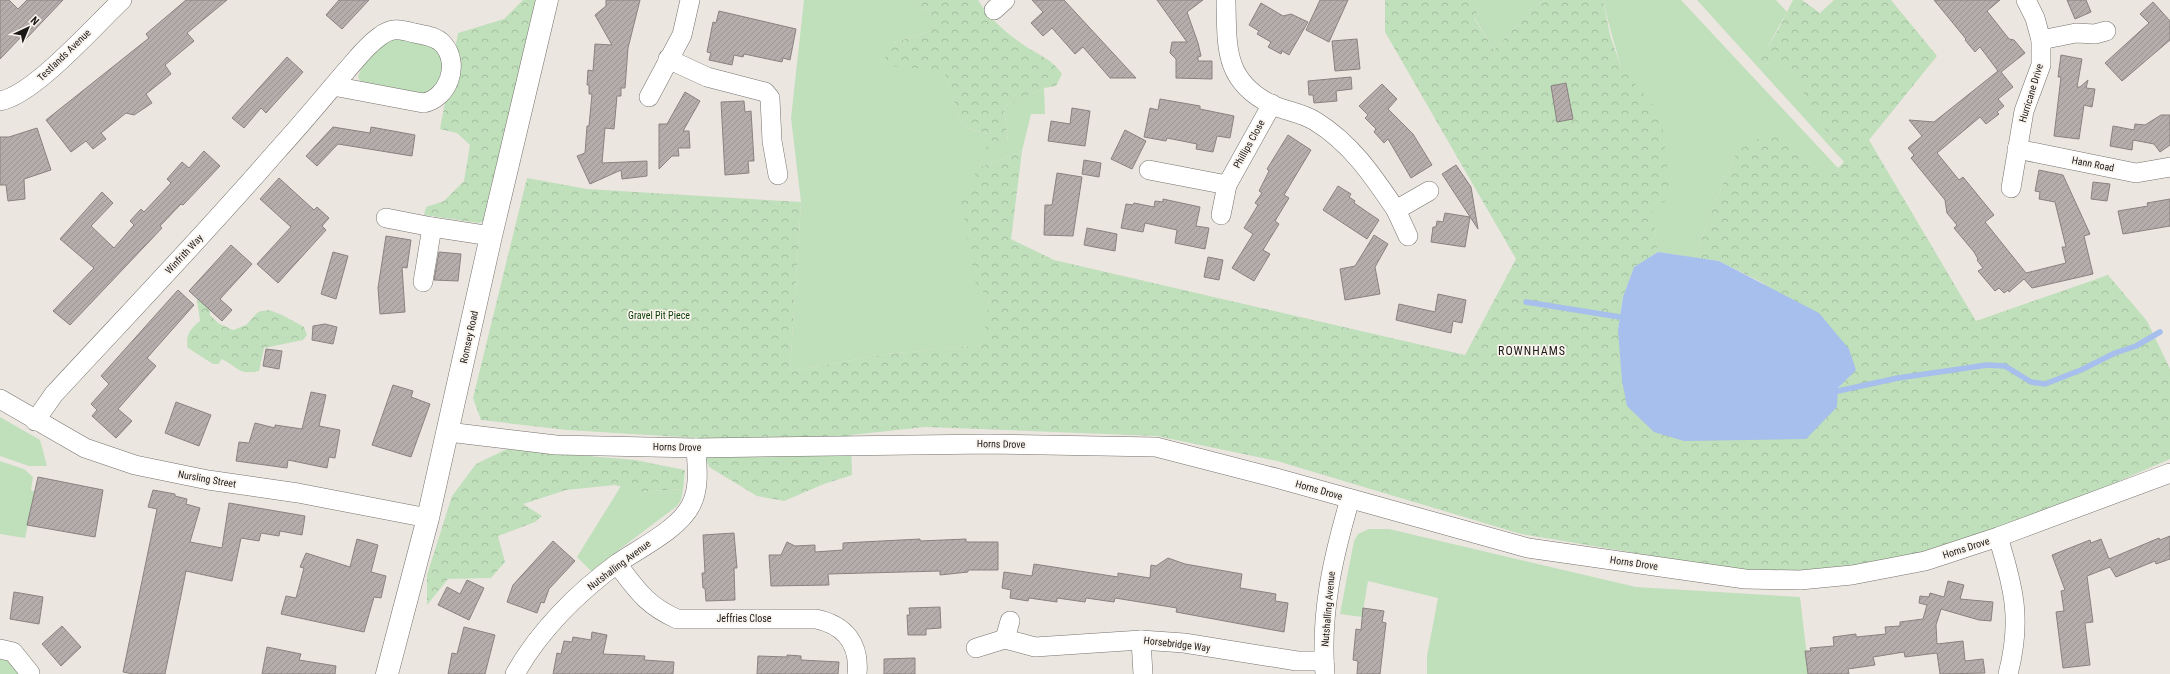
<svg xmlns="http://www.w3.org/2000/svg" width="2170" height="674" viewBox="0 0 2170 674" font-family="'Roboto Condensed',sans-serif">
	<defs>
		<pattern id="forest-crowns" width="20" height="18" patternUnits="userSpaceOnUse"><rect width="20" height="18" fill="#c0dfbb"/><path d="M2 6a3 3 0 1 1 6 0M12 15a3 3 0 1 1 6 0" fill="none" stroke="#a4bfa0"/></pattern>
		<pattern id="building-hatch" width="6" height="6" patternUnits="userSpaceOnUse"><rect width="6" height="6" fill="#b5adab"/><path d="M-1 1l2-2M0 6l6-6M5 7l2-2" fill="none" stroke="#9b9492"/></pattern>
	</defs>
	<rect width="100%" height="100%" fill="#ece6e1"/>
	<g fill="#c0dfbb">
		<path d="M804,0H907L918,8L931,11V31L893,43L944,70L962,126L1008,141L1004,107L1044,88L1045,114H1031L1022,151L978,168L989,297L984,345L886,354L790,371L801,202L791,118Z"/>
		<path d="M1483,0H1545L1533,7L1494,50L1474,17Z"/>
		<path d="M1603,0H1681L1838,168L1832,175L1737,151L1711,212L1695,258L1658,252C1649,190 1636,128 1621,67C1615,45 1608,23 1603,0Z"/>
		<path d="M1697,0H1776L1787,12L1758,64L1786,62L1844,162Z"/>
		<path d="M396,38L433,46L439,50L445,77L424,97L362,84L358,77C361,64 382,40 396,38Z"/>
		<path d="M0,417L40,440L47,466H29L0,456Z"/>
		<path d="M0,461L24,469L33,477L31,490L35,492L25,538L0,534Z"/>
		<path d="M621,486L641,492L683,489L681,500L677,506L591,571L577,557Z"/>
		<path d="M1369,529H1389L1636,587L1800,597L1809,674H1427V656L1438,598L1368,581L1362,617L1340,614L1354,541L1358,534Z"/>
		<path d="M0,655H5L24,674H0Z"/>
	</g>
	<g fill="url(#forest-crowns)">
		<path d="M523,0H542L487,219L479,223L424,215L426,207L444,201L464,181L470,145L457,133L440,129L458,33L504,19Z"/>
		<path d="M907,0H978C989,19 1008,34 1025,46C1039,55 1053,60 1062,74L1056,86L1044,88L1004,107L1008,142L986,150L987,134L962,126L944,71L881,65L893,43L931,31V11L918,8Z"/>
		<path d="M1385,0H1483L1474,18L1494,50L1533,7L1545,0H1603L1610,35L1621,67L1661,114L1671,197L1652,209L1658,252L1634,267L1623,297L1618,330L1838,388L1855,370L1763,283L1719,261L1695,258L1711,212L1737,151L1775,129L1831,175L1844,162L1786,63L1757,64L1778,30L1793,0H1802L1820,13L1834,0H1891L1937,56L1869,140L1976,321L2108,275L2147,321L2170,369V459L1997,534L1847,574L1768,575L1521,534L1277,461L1157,436L925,427L851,435L852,475L824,484L784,501L757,496L709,467L698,438L567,430L481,420L473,398L527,178L587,189L801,202L790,371L886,354L983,345L989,297L976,285L961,201L978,168L1022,151L1011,239L1054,260L1465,355L1516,259L1385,32Z"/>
		<path d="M200,293L209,298L210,315L218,323L233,330L246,325L258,312L269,310L282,315L304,327L307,335L303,340L264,348L259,371C237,376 237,365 221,359L219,364H213L188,348C185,335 190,329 200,321L197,299Z"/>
		<path d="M507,449L635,460L685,470L683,489L640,492L615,485L566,490L523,504L542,516L535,522L498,536L505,562L491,578L448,579L427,605V575L452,496L476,464Z"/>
	</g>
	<path fill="#a6bfec" d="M1658,252L1719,261L1819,313L1849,349L1856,370L1838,388L1837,407L1806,439L1684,441L1654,432L1627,406L1622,381L1618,330L1623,297L1634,267Z"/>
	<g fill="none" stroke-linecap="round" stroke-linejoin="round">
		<g stroke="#a6bfec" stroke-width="5.5">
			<path d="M1526,302L1620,317"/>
			<path d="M1838,391L1898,378L1987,365L2005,366L2031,382L2045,384L2081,370L2115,353L2136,346L2160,332"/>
		</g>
	</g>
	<g fill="url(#building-hatch)" stroke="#898280">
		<path d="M0,0H9L18,9L27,0H63L25,40L22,36L0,59Z"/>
		<path d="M186,0H227L187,33L194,41L165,65L171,74L146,94L152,103L134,115L126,113L101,133L106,139L93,149L86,141L71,152L46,120L149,38L146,34Z"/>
		<path d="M339,0H369L342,29L326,15Z"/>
		<path d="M606,0H640L628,48L625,88H621V96H617L614,129L605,128L602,163L647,161V176L622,179L621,170L590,184L577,156L585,153L587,126H589L592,94H589V85H587L588,70L593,71L595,44L612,45L595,15L606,6Z"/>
		<path d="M1032,0H1064L1136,78H1110L1083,47L1075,54L1052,28L1043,36L1031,23L1043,12Z"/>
		<path d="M1157,0H1203L1187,12L1198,43L1201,56L1198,57V61H1212V79L1176,78V59L1170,53L1172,42H1187Z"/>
		<path d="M1320,0H1348L1329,42L1306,30Z"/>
		<path d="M1934,0H2000L1987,11L2009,39L2014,40L2025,53L2001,72L2013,87L1998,99L2004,106L1997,112L1999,114L1986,124L1980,117L1937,153L1959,180L1963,177L1994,215L1985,222L2026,273L2066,263L2062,247H2066L2055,202L2039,199L2040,192L2035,191L2039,170L2063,175L2090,234L2084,236L2093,274L2032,288L2024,279L2009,292L2008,290L2004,293L1999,288L1995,291L1978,271L1983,268L1977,260L1978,259L1974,252L1954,228L1957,225L1947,213L1945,200L1911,158L1914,155L1908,148L1922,136L1909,120L1934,122L1998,71L1980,47L1975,52L1965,40L1966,39Z"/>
		<path d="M2067,0H2086L2091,12L2075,19Z"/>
		<path d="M2153,2L2170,21V40L2122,81L2105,63L2149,23L2140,14Z"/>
		<path d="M1261,3L1283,16L1291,14L1308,22L1289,55L1282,51L1281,54L1268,47L1271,42L1257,34L1259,31L1249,25Z"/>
		<path d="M719,11L796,29L790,60L783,58L782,62L744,54L743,57L734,55L732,65L709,60L711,53L707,52L713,22L716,23Z"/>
		<path d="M1357,39L1360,69L1335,71L1332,41Z"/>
		<path d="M2061,55L2082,59L2077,87H2080L2088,80L2086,88L2095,89L2092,107L2084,105L2079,139L2054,136L2061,77H2058Z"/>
		<path d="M287,57L303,72L266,113L261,108L244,128L232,118Z"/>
		<path d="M1351,77L1352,89L1336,91L1337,101L1314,103L1313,95H1309L1308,81Z"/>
		<path d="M1566,83L1573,119L1557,122L1551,86Z"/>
		<path d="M1382,84L1397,99L1388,109L1413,134L1432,165L1411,178L1388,139L1384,143L1374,132L1376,129L1365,118L1368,115L1359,106Z"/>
		<path d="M685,92L700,101L683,131H689L690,148H678L679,156H672L659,169V124H667Z"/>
		<path d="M1160,99L1200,106V109L1234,116L1230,138L1217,136L1213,152L1196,149L1197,144L1167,138L1166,141L1144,137L1150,108L1158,110Z"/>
		<path d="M744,101L745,112L751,111L754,161H748L749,173L725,175L721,102Z"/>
		<path d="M1072,108L1090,111L1085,146L1048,141L1051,121L1070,124Z"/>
		<path d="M2161,115H2170V145L2160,152L2154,144L2133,140L2132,150L2110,146L2113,126L2134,130L2135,124L2145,125Z"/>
		<path d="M333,127L370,133L371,127L415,135L412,156L338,144L317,166L306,156Z"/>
		<path d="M37,128L51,170L24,179L25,199L8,201L6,185H0V137H9Z"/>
		<path d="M1125,130L1146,141L1132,169L1111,159Z"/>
		<path d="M1288,135L1311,150L1284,195L1289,198L1275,221L1279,224L1263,250L1270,254L1254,281L1232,268L1253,234L1244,228L1258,205L1255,203L1262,193L1259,191L1269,171L1267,169Z"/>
		<path d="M204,151L220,166L183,205L181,204L160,226L162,228L70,325L53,311L94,268L60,239L102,192L113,203L91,226L114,248L134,225L130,221L141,209L144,212L171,183L167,179L182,162L189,168Z"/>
		<path d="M1084,160L1101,163L1099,177L1082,174Z"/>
		<path d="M1456,165L1471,187L1478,229L1442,174Z"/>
		<path d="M1057,173L1082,177L1073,236L1044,235L1045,205H1052Z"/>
		<path d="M279,178L314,210L317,207L329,218L322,226L326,230L278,283L257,264L291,227L260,199Z"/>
		<path d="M2093,182L2110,184L2107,201L2091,199Z"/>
		<path d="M1338,186L1351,194L1349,197L1355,201L1354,203L1379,220L1367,239L1323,210Z"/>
		<path d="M1163,199L1200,207L1196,226L1209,228L1205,249L1175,243L1177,230L1145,223L1143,232L1121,228L1126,204L1133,205L1134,203L1154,207L1155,201L1163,202Z"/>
		<path d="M2170,199V226L2123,234L2118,211L2148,206L2147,203Z"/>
		<path d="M1445,213L1470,217L1465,247L1431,242L1433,227H1436L1437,221L1443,222Z"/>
		<path d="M1087,228L1117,234L1115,251L1084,245Z"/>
		<path d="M1374,235L1388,244L1375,267L1380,294L1345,300L1340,269L1355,266Z"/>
		<path d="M386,236L411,240L407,268L402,267L405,312L380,314L378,288Z"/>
		<path d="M231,245L252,264L220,299L232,310L222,321L189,291Z"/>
		<path d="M333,252L348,256L336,299L321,294Z"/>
		<path d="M439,252L461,254L458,281L434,280Z"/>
		<path d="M1208,257L1223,260L1219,280L1204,277Z"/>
		<path d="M178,290L194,305L147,358L156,366L118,409L132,421L116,438L92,416L97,410L91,404L109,384L101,376Z"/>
		<path d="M1438,294L1466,300L1462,323L1453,321L1451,333L1396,320L1399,304L1435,312Z"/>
		<path d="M325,324L337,327L333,344L312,340L313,326Z"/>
		<path d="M266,349L282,351L279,369L263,366Z"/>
		<path d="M393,385L413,391L411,397L430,404L411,457L372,445Z"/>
		<path d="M311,392L326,395L319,426L340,430L335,458L329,457L327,468L288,460L287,468L236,461L239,442L249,443L255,423L275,428V425L302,429Z"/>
		<path d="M176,402L211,415L199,446L165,433Z"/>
		<path d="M38,477L103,490L95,537L27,525Z"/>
		<path d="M153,490L175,494V496L187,499L186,504L200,508L190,542L222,548L229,503L305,516L302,535L280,531L279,536L261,533L259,541L241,538L232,581L186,571L165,674H133L123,672L157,509L148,507Z"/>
		<path d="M734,533L737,568H734L735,600L706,601L705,588H703L702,573H705L703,535Z"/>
		<path d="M2170,536V559L2156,564L2155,561L2116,577L2110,567L2087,576L2093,622L2085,623L2090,665L2063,668L2056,612L2064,611L2061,591L2065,590L2052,555L2090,540L2091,543L2101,539L2109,559L2159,538L2160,540Z"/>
		<path d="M357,539L378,545L371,572L386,576L381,598L374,597L364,632L281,614L286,596L296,598L304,568L300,567L306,553L350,567Z"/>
		<path d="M920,539V541L966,539V542H998V570H968V572L940,575V571L828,574L829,585L771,586L769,555H781L787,542L795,546L815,545V552L843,550V543Z"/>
		<path d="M553,541L575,561L549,589L544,603L541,602L537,613L507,602L513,585Z"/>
		<path d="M1168,558L1185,564L1242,574L1240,588L1276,594L1275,601L1288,603L1284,632L1176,612L1177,608L1115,598L1114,602L1086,598L1085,602L1057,598V602L1029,598L1028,601L1010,598L1011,590L1002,588L1004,572L1032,576L1034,564L1118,577V573L1150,578L1151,565L1156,566Z"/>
		<path d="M467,580L484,588L469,620L438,605L447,587L460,594Z"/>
		<path d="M1948,581L1964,585L1960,599L1993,602L1991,621L1979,620L1941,609L1936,625L1937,644L1963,641L1965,661L1983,659L1985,673L1940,674L1937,653L1905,657L1904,652L1873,657L1875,665L1848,669L1849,674H1808L1805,651H1811L1810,648L1834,646L1833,637L1856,634V637L1886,634L1885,627L1900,626V622L1923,619L1927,605L1919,603L1920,596L1929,597L1930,593L1944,597Z"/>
		<path d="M14,592L43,597L39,624L10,619Z"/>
		<path d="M940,607L941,628L926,629V635H908L907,615H910L909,608Z"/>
		<path d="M1363,608L1384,611L1382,622L1386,623L1380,674H1357L1358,661L1353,660L1356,629L1361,630Z"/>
		<path d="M62,626L81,647L61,666L42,644Z"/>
		<path d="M464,627L495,635L485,674H448L452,653L457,654Z"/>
		<path d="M592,632L607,635L603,654L645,656L644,660L674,662L673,674H553L557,653L561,654L564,641L572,642L573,637L591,640Z"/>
		<path d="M267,647L301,654L299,660L336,666L335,674H262Z"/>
		<path d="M787,655L801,656V660L839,662L838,674H757L758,656L787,657Z"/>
		<path d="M915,658V674H884V659Z"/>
	</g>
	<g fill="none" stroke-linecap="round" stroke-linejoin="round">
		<defs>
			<g id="minor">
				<path d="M1226,2C1227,48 1224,81 1272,105C1286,111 1302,113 1315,121C1351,143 1373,176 1396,210L1429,191"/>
				<path d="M994,10L1005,0"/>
				<path d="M2041,40L2076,33L2095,34L2106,31"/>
				<path d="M668,59L707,77L765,92L770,98L772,141L778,175"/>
				<path d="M649,97L682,35L690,0"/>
				<path d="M0,101C34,95 94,26 122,0"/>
				<path d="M2017,149L2136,173L2170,167"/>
				<path d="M1149,170L1227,185"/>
				<path d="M2011,188L2024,111L2041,65V40L2035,18L2026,0"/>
				<path d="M1396,210L1408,236"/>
				<path d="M1221,215L1227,185L1272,104"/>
				<path d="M386,218L432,227"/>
				<path d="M423,282L432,227L491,236"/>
				<path d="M0,399L85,448L135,465L208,480L298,493L428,518"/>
				<path d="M35,421L54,394C128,314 204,235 276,152C300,126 323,98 346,71C356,60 366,46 379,37C391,27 400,29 414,33C424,35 436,36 443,44C461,64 448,99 423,103L333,86"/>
				<path d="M448,432L556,445L696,448L989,444L1156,447L1276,478L1528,548L1745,579L1800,580L1852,575L1925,561L1998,537L2170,473"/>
				<path d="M1998,537C2014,588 2022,621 2008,674"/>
				<path d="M617,564C637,590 646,605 677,619H816C845,625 860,644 857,674"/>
				<path d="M1005,639L1010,621"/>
				<path d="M1141,640L1143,674"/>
				<path d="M976,648L1005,639L1035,647L1141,640L1184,643L1297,661H1324"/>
				<path d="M0,649L13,652L30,673"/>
				<path d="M515,674C539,631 578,592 618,563C640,548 679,529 691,505C700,488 697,466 696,448"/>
				<path d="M1325,674C1320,613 1333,557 1350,499"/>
			</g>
			<path id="primary" d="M387,674L428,518L491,236L547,0"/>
		</defs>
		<use href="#minor" stroke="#76716c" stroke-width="20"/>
		<use href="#primary" stroke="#76716c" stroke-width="23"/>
		<use href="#minor" stroke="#fff" stroke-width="19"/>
		<use href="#primary" stroke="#fff" stroke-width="22"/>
	</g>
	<g text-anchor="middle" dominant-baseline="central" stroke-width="3.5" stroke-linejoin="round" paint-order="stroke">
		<g font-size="10" fill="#1b1917" stroke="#faf4ee">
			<text transform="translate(64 55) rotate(-44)">Testlands Avenue</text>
			<text transform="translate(2031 93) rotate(-73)">Hurricane Drive</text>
			<text transform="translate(1249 144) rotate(-61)">Phillips Close</text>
			<text transform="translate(2093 164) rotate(11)">Hann Road</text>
			<text transform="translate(184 254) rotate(-47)">Winfrith Way</text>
			<text transform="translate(469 337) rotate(-78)">Romsey Road</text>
			<text transform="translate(1001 444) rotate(1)">Horns Drove</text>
			<text transform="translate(677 447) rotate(1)">Horns Drove</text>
			<text transform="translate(207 479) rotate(10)">Nursling Street</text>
			<text transform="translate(1319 490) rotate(16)">Horns Drove</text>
			<text transform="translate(1966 548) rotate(-18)">Horns Drove</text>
			<text transform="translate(1634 563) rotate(8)">Horns Drove</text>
			<text transform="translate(619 565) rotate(-37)">Nutshalling Avenue</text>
			<text transform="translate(1328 609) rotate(-85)">Nutshalling Avenue</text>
			<text x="744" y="618">Jeffries Close</text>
			<text transform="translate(1177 644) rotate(7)">Horsebridge Way</text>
		</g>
		<g font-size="10" fill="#083c03" stroke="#faf4ee">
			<text x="659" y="315">Gravel Pit Piece</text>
		</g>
		<g font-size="12" letter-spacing="1" fill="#1b1917" stroke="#faf4ee">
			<text x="1532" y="351">ROWNHAMS</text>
		</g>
	</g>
	<g transform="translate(28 28) rotate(44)" stroke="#faf4ee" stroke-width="3" paint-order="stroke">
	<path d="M0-3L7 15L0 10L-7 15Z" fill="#1b1917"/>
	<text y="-6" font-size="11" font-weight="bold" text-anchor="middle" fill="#1b1917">N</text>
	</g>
</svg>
